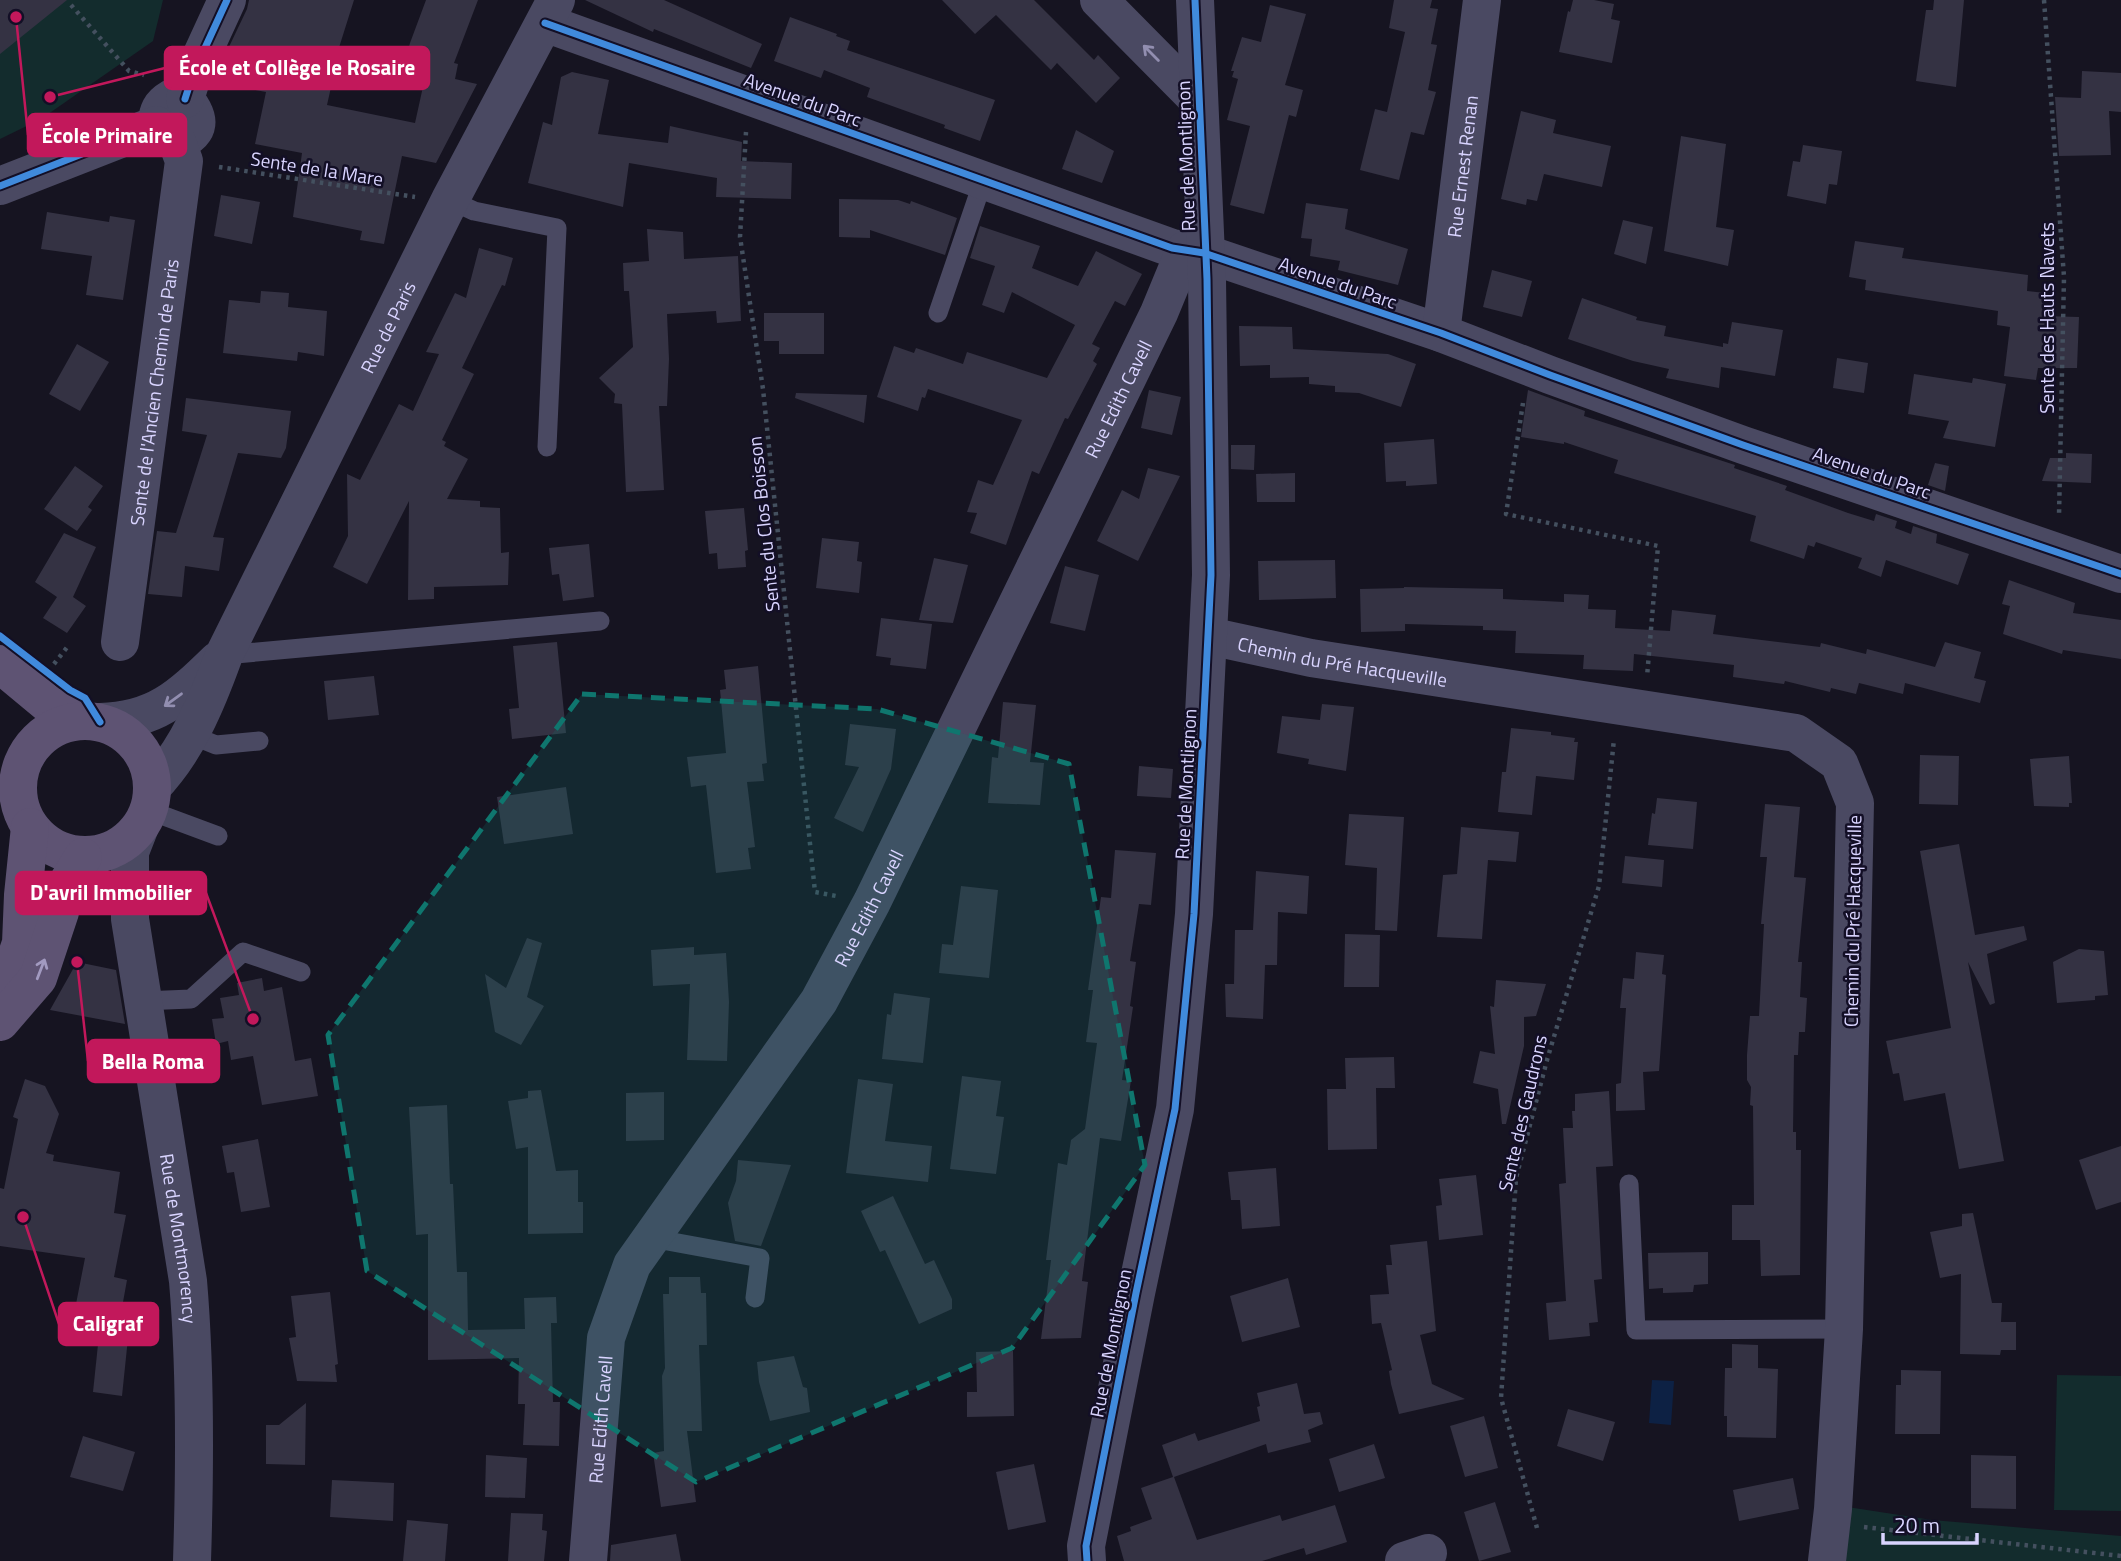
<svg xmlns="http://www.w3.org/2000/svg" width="2121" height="1561" viewBox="0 0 2121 1561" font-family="'Titillium Web',sans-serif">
	<rect width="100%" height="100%" fill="#161421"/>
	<g fill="#132c2d">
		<path d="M0,0H163L153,41L41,119L0,139Z"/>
		<path d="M2057,1375L2121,1376V1511L2054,1510Z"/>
		<path d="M1841,1506L1932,1520L2121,1536V1561H1836Z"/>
	</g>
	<path fill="#0d2144" d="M1652,1380L1674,1381L1671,1425L1649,1423Z"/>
	<g fill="#343243">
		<path d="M0,0H67L0,54Z"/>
		<path d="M249,0H354L331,73L334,74L327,105L415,123L426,73L403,69L410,43L426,0H478L454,63L458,64L455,79L477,84L436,163L402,156L384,244L360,240L362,231L293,217L302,153L255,144L266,92L245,88L252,56L227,51L247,9Z"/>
		<path d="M585,0H664L762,44L751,68L654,29L653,32Z"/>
		<path d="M942,0H1034L1094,60L1098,55L1120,78L1096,103L1057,63L1051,70L996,15L975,34Z"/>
		<path d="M1394,0H1432L1430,8L1438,9L1431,44L1437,45L1428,90L1436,92L1424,135L1411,132L1399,180L1360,170L1375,109L1387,112L1405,32L1389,28Z"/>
		<path d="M1573,0H1594L1614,4L1611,19L1620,21L1612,63L1559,52L1568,11L1570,12Z"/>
		<path d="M1934,0H1964L1956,87L1916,81L1926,10H1933Z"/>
		<path d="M1270,5L1306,14L1285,85L1303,90L1296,117L1289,115L1264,214L1230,205L1250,126L1227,120L1238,79L1232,77L1234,71H1231L1242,37L1261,42Z"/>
		<path d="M790,17L837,34L836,36L850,41L847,50L995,100L980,141L944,128L945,125L867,97L870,88L824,70L821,78L774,61Z"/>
		<path d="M2082,71L2121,73V112L2109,111L2111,155L2059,156L2055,97L2081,98Z"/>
		<path d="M572,72L609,80L598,134L668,143L670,126L742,142L741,161L792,163L791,199L716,197L717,178L629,163L623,207L528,183L543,122L552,125L561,77Z"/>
		<path d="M1521,111L1556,120L1553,133L1611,146L1602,187L1544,174L1537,201L1527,199L1526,205L1501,199Z"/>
		<path d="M1076,130L1114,151L1102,183L1062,169Z"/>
		<path d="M1681,136L1726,144L1716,227L1734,230L1728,266L1664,251Z"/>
		<path d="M1803,145L1842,151L1837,185L1829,184L1826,204L1787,196L1793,161L1800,162Z"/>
		<path d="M221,195L260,202L252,244L214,236Z"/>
		<path d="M839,199L898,200L910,204L911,201L957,218L945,255L870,230V238L839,237Z"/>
		<path d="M1306,203L1348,209L1345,229L1408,249L1398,285L1338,270L1340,261L1310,256L1312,239L1301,238Z"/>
		<path d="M47,212L109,222L110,216L135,220L123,300L86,295L92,256L41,249Z"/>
		<path d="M1623,220L1653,227L1646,264L1614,254Z"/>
		<path d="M980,226L1040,246L1032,268L1078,286L1096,251L1142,274L1125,306L1115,301L1092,344L1100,348L1093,361L1097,364L1068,419L1065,418L1039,474L1032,471L1006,545L970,533L977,513L967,512L978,480L993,485L1022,420L928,389L925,398L922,397L918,411L877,397L894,346L914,353L916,348L963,364L967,352L1047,378L1075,325L1012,292L1004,313L982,305L995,266L970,258Z"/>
		<path d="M647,229L683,232L684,259L738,256L741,321L717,323L716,311L667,314L669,359L667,406H659L664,490L626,492L622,404L614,403L615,394L599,378L633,347L629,291H624L623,263L649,261Z"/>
		<path d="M1855,241L1904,248L1902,258L2028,275L2027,291L2045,293L2043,316L2079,317L2077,368H2038L2036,380L2004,376L2010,327L1997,325L1998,311L1865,290L1866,280L1849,277Z"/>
		<path d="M479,248L513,258L505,286L502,285L462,368L474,374L442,440L446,442L444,446L468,459L447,499L480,501V507L500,508L501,553L509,552L508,585L434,587V599L408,600L409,501L367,584L333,567L348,536L347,474L360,480L399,404L413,411L439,354L426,352L455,293L466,298Z"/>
		<path d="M1492,270L1532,281L1522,317L1483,307Z"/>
		<path d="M261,291L289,293L288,307L327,311L324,356L298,352L297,361L223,353L229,300L260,303Z"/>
		<path d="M1582,298L1637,317L1636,320L1666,326L1664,336L1723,347V343L1728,344L1732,322L1783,330L1775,376L1721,367L1719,388L1666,378L1669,369L1633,361L1568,339Z"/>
		<path d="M764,313H824V354H779V341H764Z"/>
		<path d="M1239,326L1292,327L1293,349L1388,354L1416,364L1401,407L1359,393L1335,392V386L1309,384V377L1270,378V365L1240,366Z"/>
		<path d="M77,344L109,362L80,411L49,394Z"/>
		<path d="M1837,358L1868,363L1864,393L1833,388Z"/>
		<path d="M1914,374L1972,383L1973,378L2006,384L1995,447L1943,438L1949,421L1908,414Z"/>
		<path d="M1149,390L1181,397L1172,435L1141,428Z"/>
		<path d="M1528,390L1585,411L1584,416L1735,465L1734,468L1787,486L1785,490L1848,513L1874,521L1876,514L1897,521L1895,528L1911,534L1913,526L1937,534L1936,543L1969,554L1958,585L1886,560L1881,577L1858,568L1862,558L1816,542L1814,547L1808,545L1804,559L1750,541L1756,516L1614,473L1618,460L1564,442V444L1521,437Z"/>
		<path d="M796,393L867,395L864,423L795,398Z"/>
		<path d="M186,398L291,411L286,448L281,458L238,453L213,537L224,538L219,571L185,566L182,597L148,594L157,531L176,533L207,435L182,431Z"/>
		<path d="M1434,439L1437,484L1406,486V481L1386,482L1384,443Z"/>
		<path d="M1231,445H1255L1254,470L1231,469Z"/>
		<path d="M2066,453L2092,454L2091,483L2042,481L2050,458H2066Z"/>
		<path d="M1935,463L1949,466L1945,491L1928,485Z"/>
		<path d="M75,466L103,486L88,507L92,510L77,531L44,509Z"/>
		<path d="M1148,468L1180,476L1138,561L1097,541L1122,490L1139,499Z"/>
		<path d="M1295,473V502H1257L1256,474Z"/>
		<path d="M744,508L748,550L745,551L746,567L718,569L717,553L709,554L705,511Z"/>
		<path d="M64,533L96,547L73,597L86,606L67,633L43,618L57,597L35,582Z"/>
		<path d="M822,538L859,542L857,561L862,562L859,593L816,588Z"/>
		<path d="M589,544L594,597L563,601L559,574L552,575L549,548Z"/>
		<path d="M934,558L968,565L953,623L919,620Z"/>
		<path d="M1335,560L1336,598L1259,600L1258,561Z"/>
		<path d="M1065,566L1099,575L1085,631L1050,623Z"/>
		<path d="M2009,580L2075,603L2073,613L2121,620V659L2063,650L2062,654L2003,634L2010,606L2002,604Z"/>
		<path d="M1404,587L1503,589V599L1564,602V594L1589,595L1588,609L1616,610L1615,628L1670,631L1672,610L1716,615L1713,634L1820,647L1821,643L1866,654L1867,649L1935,667L1945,642L1981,652L1974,678L1986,681L1980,703L1905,683L1903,694L1859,683L1856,694L1831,688L1830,692L1785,681L1784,684L1733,677L1734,665L1634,654L1633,671L1583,669L1584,655L1515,653L1516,631L1483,630V626L1405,624V631L1361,632L1360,589L1404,588Z"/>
		<path d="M881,618L932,624L926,669L890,665L891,658L876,656Z"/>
		<path d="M557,642L566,733L512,739L509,709L519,708L513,646Z"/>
		<path d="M758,666L767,763L762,764L764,781L747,782L755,847L748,848L751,869L716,873L706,785L691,787L687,757L726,753L720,690L726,689L724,670Z"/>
		<path d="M374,676L379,715L328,720L324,681Z"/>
		<path d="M1003,702L1036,705L1030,762L1044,763L1040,805L988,803L992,757L998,758Z"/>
		<path d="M1322,704L1354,707L1346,771L1308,764L1309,759L1277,753L1282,716L1320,720Z"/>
		<path d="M850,724L896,729L891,769L863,832L834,818L859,767L845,765Z"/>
		<path d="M1511,728L1551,732V735L1575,738L1574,742H1578L1574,780L1536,776L1532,815L1498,812L1502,772H1506Z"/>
		<path d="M1920,755L1959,756L1958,805L1919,804Z"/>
		<path d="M2069,756L2072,803H2069V807L2034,806L2030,759Z"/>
		<path d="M1139,766L1173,769L1171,798L1137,796Z"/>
		<path d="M566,787L573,834L504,844L497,797Z"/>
		<path d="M1657,798L1697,802L1693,849L1648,845L1652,813L1655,814Z"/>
		<path d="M1765,804L1800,807L1794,877L1806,878L1798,962H1802L1800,997L1807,998L1805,1032H1799L1798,1055H1794L1793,1132H1796V1150H1801L1800,1275L1761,1276L1760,1240H1732V1205H1754L1753,1106L1750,1105L1751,1087L1747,1080V1055L1750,1016H1759L1764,924H1761L1767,857H1760Z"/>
		<path d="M1349,814L1404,817L1397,931L1375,930L1377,868L1345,865Z"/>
		<path d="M1461,827L1519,832L1516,862L1488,860L1482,939L1437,937L1443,875L1457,874Z"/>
		<path d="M1959,844L1975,935L2024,926L2027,940L1987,954L1995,1003L1990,1005L1968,962L2004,1161L1959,1169L1945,1093L1904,1101L1899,1073L1893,1074L1886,1041L1951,1028L1920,851Z"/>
		<path d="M1115,850L1156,853L1151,905L1139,904L1130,961L1136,962L1130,1006L1133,1007L1122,1080L1131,1081L1121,1141L1100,1138L1082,1281L1088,1282L1081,1338L1041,1339L1051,1260H1046L1058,1163L1067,1165L1071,1140L1085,1129L1097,1043L1086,1042L1093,990H1088L1101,897L1111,898Z"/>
		<path d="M1625,856L1664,860L1662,887L1622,883Z"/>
		<path d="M1256,871L1309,876L1307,914L1278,912L1277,965H1265L1263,1019L1226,1017L1225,984H1234L1235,930H1253Z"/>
		<path d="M961,886L998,890L989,978L939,973L942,944L953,945Z"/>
		<path d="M1345,934L1380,935L1379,987H1344Z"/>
		<path d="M527,938L542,943L527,997L544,1006L521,1045L495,1032L485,974L506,988Z"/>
		<path d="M694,947V955L726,953L729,1002L727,1061L687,1060L690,984L653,986L651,950Z"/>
		<path d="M2079,949L2104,951L2108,995L2095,996V1000L2057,1003L2053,962Z"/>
		<path d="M1636,952L1664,955L1662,974L1666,975L1659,1071L1643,1072L1645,1110L1616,1111V1084L1621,1083L1626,1008H1620L1623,978L1634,979Z"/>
		<path d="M77,962L116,970L125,1024L50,1010Z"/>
		<path d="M262,978L264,991L282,987L295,1061L311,1058L318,1096L262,1105L253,1056L231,1060L228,1041L216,1044L212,1019L224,1018L220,998L239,995L237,983Z"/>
		<path d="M1496,980L1546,984L1536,1016L1524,1017V1046L1506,1124H1502L1498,1089L1473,1083L1480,1051L1495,1054L1490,1006L1494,1007Z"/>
		<path d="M894,993L930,998L923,1063L882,1059L887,1014L891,1015Z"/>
		<path d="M1394,1057L1395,1088H1376L1377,1149L1328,1150L1327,1089H1346L1345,1058Z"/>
		<path d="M962,1076L1001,1081L996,1116L1004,1117L996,1174L950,1169Z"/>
		<path d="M25,1079L45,1086L59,1114L46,1153L54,1155L53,1161L120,1172L114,1213L126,1215L114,1277L127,1280L121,1313L76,1304L85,1258L0,1246V1188L4,1189L18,1119L13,1117Z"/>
		<path d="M858,1079L893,1084L885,1141L932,1146L928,1182L846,1173Z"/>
		<path d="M541,1090L556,1171L578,1170V1202H583V1233L528,1234V1147L516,1149L508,1101L528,1098V1091Z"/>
		<path d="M1609,1091L1613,1166L1596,1167L1602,1279L1594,1280L1598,1322L1589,1323L1590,1336L1549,1340L1546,1303L1566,1301L1559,1184L1566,1183L1563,1128H1573L1572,1111H1575V1094Z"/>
		<path d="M664,1092V1140L626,1141V1093Z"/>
		<path d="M447,1105L450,1184H453L457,1272H467L468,1330L525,1329L524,1298L556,1297L557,1323H551L553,1402H560L559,1446L523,1445L525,1404H518L519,1358L428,1360V1234L416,1235L409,1107Z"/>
		<path d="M258,1139L270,1207L241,1212L234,1172L227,1173L222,1146Z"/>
		<path d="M2121,1146V1202L2096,1210L2079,1160Z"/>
		<path d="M738,1160L791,1165L761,1246L735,1241L728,1203L736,1181Z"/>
		<path d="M1276,1168L1280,1226L1242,1229L1240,1200H1231L1228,1172Z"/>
		<path d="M1476,1175L1483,1235L1439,1240L1436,1206L1442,1205L1439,1179Z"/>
		<path d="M893,1196L925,1264L934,1260L952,1299V1309L919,1324L885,1250L880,1252L861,1211Z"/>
		<path d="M1973,1213L1992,1303H2002L2001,1322H2016V1350H2001L2000,1355L1960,1354L1961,1274L1940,1278L1930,1232L1962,1226V1214Z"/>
		<path d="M1427,1241L1436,1331L1420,1335L1432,1384L1465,1399L1399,1414L1391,1384L1389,1371L1392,1370L1381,1323L1372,1324L1370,1295L1389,1294L1386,1265H1392L1390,1245Z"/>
		<path d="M1708,1252V1284L1694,1285L1693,1292L1663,1293V1288L1649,1289L1648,1253Z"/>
		<path d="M669,1277H700L701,1293H706L707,1345H699L702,1431H687L696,1502L661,1507L653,1453L664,1451L662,1376L665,1368L663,1294H669Z"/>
		<path d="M1288,1278L1300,1327L1242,1342L1230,1296Z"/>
		<path d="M330,1292L338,1364L335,1365L337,1382L297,1381L289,1338L296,1337L291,1296Z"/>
		<path d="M99,1335L128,1338L122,1396L93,1392Z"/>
		<path d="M1732,1344L1758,1345V1368L1778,1369L1776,1438L1727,1437V1416H1724L1725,1368H1732Z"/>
		<path d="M1013,1351L1014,1416L967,1417V1392H977L976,1352Z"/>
		<path d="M794,1356L803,1387L807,1388L810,1412L770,1421L759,1382L757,1362Z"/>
		<path d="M1901,1370L1941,1371L1940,1434H1895L1896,1385H1901Z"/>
		<path d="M1297,1383L1304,1414L1320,1412L1323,1424L1308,1430L1311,1442L1268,1453L1266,1444L1174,1477L1197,1540L1280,1515L1282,1521L1335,1505L1347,1542L1306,1555L1304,1548L1262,1561H1124L1117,1536L1131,1531L1130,1527L1152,1519L1141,1488L1173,1477L1162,1445L1195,1433L1198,1441L1260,1421L1257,1407L1260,1406L1257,1393Z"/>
		<path d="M306,1403L305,1465L266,1464V1425H279Z"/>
		<path d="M1568,1409L1615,1422L1603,1461L1557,1446Z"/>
		<path d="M1484,1416L1498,1468L1465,1477L1450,1426Z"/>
		<path d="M83,1436L135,1452L123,1491L70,1477Z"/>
		<path d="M1374,1444L1385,1478L1339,1492L1329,1459Z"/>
		<path d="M486,1455L527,1458L525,1498L485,1497Z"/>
		<path d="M1971,1455L2016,1456V1509L1971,1508Z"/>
		<path d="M1034,1464L1046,1522L1008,1530L996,1472Z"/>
		<path d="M1793,1478L1799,1509L1739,1521L1733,1490Z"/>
		<path d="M332,1480L394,1483L393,1521L330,1517Z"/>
		<path d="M1495,1502L1511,1552L1479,1561L1464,1512Z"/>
		<path d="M511,1513L543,1514L542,1530L547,1531L544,1561H508Z"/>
		<path d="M407,1520L448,1524L445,1561H403Z"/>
		<path d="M676,1534L681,1561H610L611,1545Z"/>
	</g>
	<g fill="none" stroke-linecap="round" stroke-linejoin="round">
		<g stroke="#44505f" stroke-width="4.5" stroke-dasharray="3.5 5" stroke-linecap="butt">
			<path d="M2044,0L2064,277L2059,516"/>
			<path d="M71,5L129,71L144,75"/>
			<path d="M746,132L740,237L763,389L815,892L836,896"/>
			<path d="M219,167L415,197"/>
			<path d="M1523,403L1506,514L1658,546L1647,677"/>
			<path d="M54,664L68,646"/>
			<path d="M1864,1527L2121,1556"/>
			<path d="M1537,1528L1501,1398L1516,1178L1547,1060L1599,886L1614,739"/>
		</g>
		<g stroke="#4a4962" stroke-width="19">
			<path d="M450,200L474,211L557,228L547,447"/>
			<path d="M938,313L983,181"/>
			<path d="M224,655L600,621"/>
			<path d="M189,734L216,745L259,741"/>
			<path d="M148,810L218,836"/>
			<path d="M142,1001L191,999L243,952L301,972"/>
			<path d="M1629,1184L1636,1330L1844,1329"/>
			<path d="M651,1238L760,1258L755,1298"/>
		</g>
		<g stroke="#4a4962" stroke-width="38">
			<path d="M1099,0L1199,101"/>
			<path d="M545,23L1172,248L1204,253L1441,333L1550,375L1743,445L2121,574"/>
			<path d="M172,98L185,99C201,118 202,132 177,142L164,137L156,125C158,111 160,105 172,98Z"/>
			<path d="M185,99L193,74L227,0"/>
			<path d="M0,186L156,125"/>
			<path id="s1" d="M1441,333L1482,0"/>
			<path id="s2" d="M1209,636L1311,658L1796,733L1839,763L1855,803L1844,1329L1833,1509L1827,1561"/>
			<path id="s3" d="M120,642L184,161L177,142"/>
			<path id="s4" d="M588,1561L606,1338L632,1265L819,1001L872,902L1159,313L1185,250"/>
			<path d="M1087,1561L1086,1546L1136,1293L1175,1109L1194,914L1211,575L1207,279L1195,0"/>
			<path d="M1404,1561L1428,1553"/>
		</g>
		<g stroke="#4a4962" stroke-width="38">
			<path d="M100,722C155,721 180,697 217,661"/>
			<path id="s5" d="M152,787C187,751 207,702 224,655L450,200L556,0"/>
			<path id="s6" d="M139,829L130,852V919L188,1281C196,1374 195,1468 192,1561"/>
		</g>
		<g stroke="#5e5373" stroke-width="38">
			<path d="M0,664L48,704L81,720"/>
			<circle cx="85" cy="788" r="67"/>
			<path d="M0,1005L21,943L23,895L30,827"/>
			<path d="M0,1022L38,978L60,912L66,885L83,857"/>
		</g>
		<defs>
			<g id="cycleway">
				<path d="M545,23L1172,248L1204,253L1441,333L1550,375L1743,445L2121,574"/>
				<path d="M185,99L193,74L227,0"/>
				<path d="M0,186L156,125"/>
				<path d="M0,636L70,690L85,698L100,722"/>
				<path d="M1087,1561L1086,1546L1136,1293L1175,1109L1194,914L1211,575L1207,279L1195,0"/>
			</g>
		</defs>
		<use href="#cycleway" stroke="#130f26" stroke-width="11"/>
		<use href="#cycleway" stroke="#408adc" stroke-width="7"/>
	</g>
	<defs><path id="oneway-shaft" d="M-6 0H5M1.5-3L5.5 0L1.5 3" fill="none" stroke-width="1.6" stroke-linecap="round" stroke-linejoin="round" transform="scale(1.75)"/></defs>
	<g stroke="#928eb0">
		<use href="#oneway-shaft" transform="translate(1151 53) rotate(-135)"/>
		<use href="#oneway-shaft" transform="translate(173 700) rotate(144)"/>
	</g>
	<use stroke="#a29ac0" href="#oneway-shaft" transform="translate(41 969) rotate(-69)"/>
	<path fill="#0f766e" fill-opacity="0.2" stroke="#0f766e" stroke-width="5" stroke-dasharray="14 9" stroke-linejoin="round" d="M582,694L877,709L1069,764L1145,1165L1012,1348L696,1482L367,1271L328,1035Z"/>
	<g text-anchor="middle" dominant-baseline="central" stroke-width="5" stroke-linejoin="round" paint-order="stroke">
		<g font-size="19" fill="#d9d4ff" stroke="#130f26">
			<text transform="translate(803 99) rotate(20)">Avenue du Parc</text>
			<text transform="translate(1185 156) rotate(-92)">Rue de Montlignon</text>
			<text stroke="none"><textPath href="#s1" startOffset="168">Rue Ernest Renan</textPath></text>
			<text transform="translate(317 168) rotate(9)">Sente de la Mare</text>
			<text transform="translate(1338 282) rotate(19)">Avenue du Parc</text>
			<text transform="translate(2046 318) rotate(-90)">Sente des Hauts Navets</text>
			<text stroke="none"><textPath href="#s5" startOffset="518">Rue de Paris</textPath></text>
			<text stroke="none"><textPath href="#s3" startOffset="252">Sente de l'Ancien Chemin de Paris</textPath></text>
			<text stroke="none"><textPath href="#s4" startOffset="1297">Rue Edith Cavell</textPath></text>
			<text transform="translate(1872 472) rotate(19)">Avenue du Parc</text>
			<text transform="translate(763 524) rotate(-96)">Sente du Clos Boisson</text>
			<text stroke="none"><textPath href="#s2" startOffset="136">Chemin du Pré Hacqueville</textPath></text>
			<text transform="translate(1185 784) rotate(-87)">Rue de Montlignon</text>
			<text stroke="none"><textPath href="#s4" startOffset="730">Rue Edith Cavell</textPath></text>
			<text transform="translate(1852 921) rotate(-89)">Chemin du Pré Hacqueville</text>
			<text transform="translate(1522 1113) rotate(-77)">Sente des Gaudrons</text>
			<text stroke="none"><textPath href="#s6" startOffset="415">Rue de Montmorency</textPath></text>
			<text transform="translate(1110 1343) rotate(-79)">Rue de Montlignon</text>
			<text stroke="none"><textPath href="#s4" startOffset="142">Rue Edith Cavell</textPath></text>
		</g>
	</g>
	<path fill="none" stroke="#c2185b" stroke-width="2.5" d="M50 97L165 68M16 17L28 135M253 1019L206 893M77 962L88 1061M23 1217L59 1324"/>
	<g fill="#c2185b" stroke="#130f26" stroke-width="2.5">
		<circle cx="50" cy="97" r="7"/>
		<circle cx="16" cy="17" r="7"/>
		<circle cx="253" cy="1019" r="7"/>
		<circle cx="77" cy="962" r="7"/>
		<circle cx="23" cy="1217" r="7"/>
	</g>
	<g fill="#c2185b" stroke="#c2185b" stroke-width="2.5">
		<rect x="165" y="47" width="264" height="42" rx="7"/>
		<rect x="28" y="114" width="158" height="42" rx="7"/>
		<rect x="16" y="872" width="190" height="42" rx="7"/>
		<rect x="88" y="1040" width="131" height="42" rx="7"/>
		<rect x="59" y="1303" width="99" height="42" rx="7"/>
	</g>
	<g font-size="21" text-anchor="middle" font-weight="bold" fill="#fff">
		<text x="297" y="75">École et Collège le Rosaire</text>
		<text x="107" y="143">École Primaire</text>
		<text x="111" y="900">D'avril Immobilier</text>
		<text x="153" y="1069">Bella Roma</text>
		<text x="108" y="1331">Caligraf</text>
	</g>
	<path d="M1883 1533v10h94v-10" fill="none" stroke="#d9d4ff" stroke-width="3.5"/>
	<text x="1894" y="1533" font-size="21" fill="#d9d4ff" stroke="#130f26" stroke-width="5" paint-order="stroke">20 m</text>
</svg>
